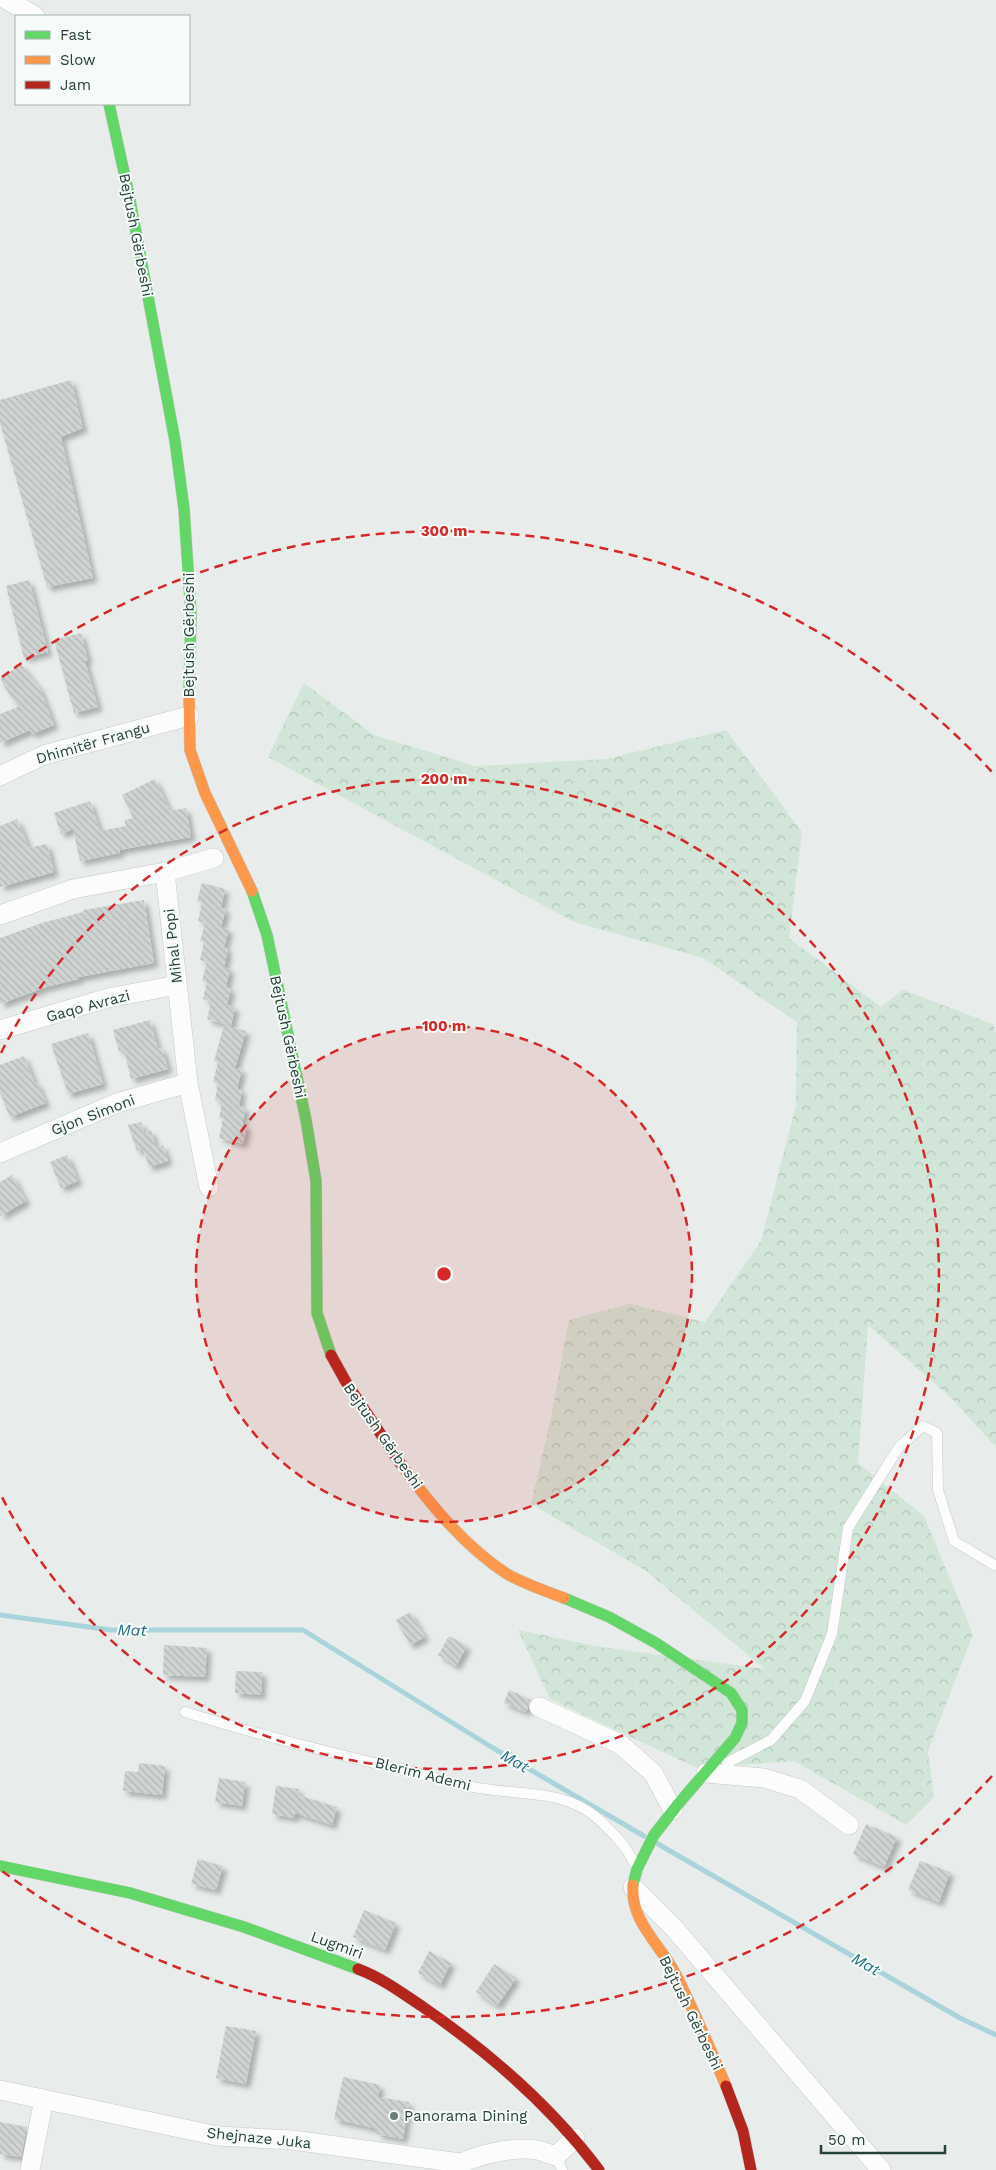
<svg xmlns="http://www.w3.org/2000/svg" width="996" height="2170" viewBox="0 0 996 2170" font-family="'Work Sans',sans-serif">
	<defs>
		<pattern id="forest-crowns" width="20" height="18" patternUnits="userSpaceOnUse" patternTransform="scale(1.25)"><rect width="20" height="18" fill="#d1e6d8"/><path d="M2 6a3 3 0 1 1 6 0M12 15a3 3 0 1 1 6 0" fill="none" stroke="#b3c6ba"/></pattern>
		<pattern id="building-back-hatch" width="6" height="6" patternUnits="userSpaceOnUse" patternTransform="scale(1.25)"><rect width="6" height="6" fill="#cfd4d2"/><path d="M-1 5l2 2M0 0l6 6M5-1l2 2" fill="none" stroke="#b2b7b5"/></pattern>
		<filter id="shadow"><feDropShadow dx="4.5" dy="4.5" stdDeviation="2.5" flood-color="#0004"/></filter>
	</defs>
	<rect width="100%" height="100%" fill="#e8edeb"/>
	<path fill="url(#forest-crowns)" d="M304,683L374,735L475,766L606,759L726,730L802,832L789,938L881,1007L903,990L993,1024L996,1033V1447L952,1399L868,1325L858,1463L924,1516L973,1634L928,1751L934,1797L906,1825L794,1761L697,1768L550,1699L518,1630L601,1647L765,1669L646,1571L531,1504L551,1418L569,1320L630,1304L705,1322L761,1241L796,1105L797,1022L703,958L574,922L268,757Z"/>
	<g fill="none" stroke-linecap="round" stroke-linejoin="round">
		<g stroke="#a9d4db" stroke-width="5">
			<path d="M0,1615L111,1630H303L493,1748L644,1836"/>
			<path d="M658,1844L960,2018L996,2035"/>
		</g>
	</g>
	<g fill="url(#building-back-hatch)" filter="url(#shadow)">
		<path d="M71,380L83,428L61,437L93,578L47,587L0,423V400Z"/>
		<path d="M29,580L48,652L24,658L6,586Z"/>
		<path d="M81,633L88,660L85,661L98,707L74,713L54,640Z"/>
		<path d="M21,664L40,689L54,725L32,734L30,730L0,743V714L18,707L0,679Z"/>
		<path d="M155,779L170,811L186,808L191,837L119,850L120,853L80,861L73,829L61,834L54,813L90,801L100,831L126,826L124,820L133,818L122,795Z"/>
		<path d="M17,819L29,848L47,844L54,872L0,887V826Z"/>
		<path d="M202,883L225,889L221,908L226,909L221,927L229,929L224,948L228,949L224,967L230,969L226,987L231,989L227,1005L235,1007L231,1026L207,1019L211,1001L203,999L207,982L202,981L207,962L200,960L204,942L200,941L205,923L198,921L202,903L197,901Z"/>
		<path d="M144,900L154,963L79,977V979L46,987L0,1004V938L42,923L83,912V910Z"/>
		<path d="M150,1020L158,1049L162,1048L168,1069L131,1079L124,1050L119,1051L113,1030Z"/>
		<path d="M224,1025L246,1031L235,1068L242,1069L237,1089L242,1090L239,1106L246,1108L242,1124L247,1126L243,1144L219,1138L223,1119L219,1118L222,1102L215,1100L218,1083L213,1082L218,1062L214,1061Z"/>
		<path d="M88,1033L103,1084L68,1094L51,1044Z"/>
		<path d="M24,1056L35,1084L37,1083L46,1103L10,1117L0,1093V1065Z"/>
		<path d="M141,1122L144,1133L151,1130L156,1147L163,1145L168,1161L149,1167L143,1149L137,1151L128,1125Z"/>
		<path d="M67,1155L78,1181L61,1188L50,1162Z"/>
		<path d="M12,1175L26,1201L0,1216V1182Z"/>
		<path d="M410,1612L425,1637L410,1645L396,1620Z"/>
		<path d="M449,1636L467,1646L456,1666L438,1655Z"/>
		<path d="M164,1645L207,1648L205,1677L163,1675Z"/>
		<path d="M236,1671L262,1672L261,1695L235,1693Z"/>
		<path d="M509,1690L531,1700L526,1712L504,1703Z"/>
		<path d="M139,1763L165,1766L162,1795L123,1791L125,1771L138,1772Z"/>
		<path d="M219,1778L245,1782L242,1806L215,1802Z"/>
		<path d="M276,1786L299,1789L298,1795L337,1807L332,1825L295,1813L294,1818L272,1814Z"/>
		<path d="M866,1824L897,1837L884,1867L853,1854Z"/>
		<path d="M198,1859L223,1866L216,1890L191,1884Z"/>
		<path d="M920,1861L950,1872L939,1902L908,1890Z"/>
		<path d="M364,1910L396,1923L385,1950L353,1937Z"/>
		<path d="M429,1951L451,1963L440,1985L418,1973Z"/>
		<path d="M494,1964L516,1978L497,2006L476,1992Z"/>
		<path d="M226,2026L256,2031L246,2084L216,2078Z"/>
		<path d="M343,2077L380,2085L378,2097L409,2102L403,2139L377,2134L378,2129L334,2119Z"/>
		<path d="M0,2122L27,2127L21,2157L0,2154Z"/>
	</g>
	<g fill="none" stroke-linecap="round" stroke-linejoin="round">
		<defs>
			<g id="lane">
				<path d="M185,1712C277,1741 371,1762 464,1785C502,1795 544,1789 579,1806C598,1815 626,1844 634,1863"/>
				<path d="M727,1763L771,1740L805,1701L832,1634L848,1528L899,1447L923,1426L937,1433L938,1490L954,1541L996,1566"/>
				<path d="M556,2156L562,2170"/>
			</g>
			<g id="street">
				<path d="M7,0L35,16"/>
				<path d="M0,776L44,755L189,716"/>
				<path d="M165,872L188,1083L209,1187"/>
				<path d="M0,915L73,889L165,872L214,858"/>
				<path d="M0,1030L108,998L177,985"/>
				<path d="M0,1153L117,1103L188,1083"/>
				<path d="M539,1707L620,1744L653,1773L673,1810"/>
				<path d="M706,1773L764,1778L800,1789L849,1825"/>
				<path d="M633,1887L674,1928L881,2170"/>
				<path d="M0,2090L218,2136L292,2140L460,2163"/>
				<path d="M30,2170L44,2099"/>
				<path d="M452,2170C468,2155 516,2146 538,2150C544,2152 550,2154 556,2156L575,2138"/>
			</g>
			<g id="fast">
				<path d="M109,104L129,195L175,441L184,509L191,614L189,694"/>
				<path d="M252,891L267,935L306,1120L316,1181L317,1313L331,1355"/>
				<path d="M564,1598L609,1617L656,1643L731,1693L742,1710V1723L735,1738L679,1803L654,1835L637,1869L633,1885"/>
				<path d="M0,1866L130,1893L244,1927L358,1969"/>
			</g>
			<g id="slow">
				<path d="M189,694L190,750L205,793L252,891"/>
				<path d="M400,1463C430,1504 464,1546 507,1574C525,1584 545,1591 564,1598"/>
				<path d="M633,1885C630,1921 660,1944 675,1973C694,2010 710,2048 726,2086"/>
			</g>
			<g id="jam">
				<path d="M331,1355L346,1382L400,1463"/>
				<path d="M358,1969C382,1978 402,1993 423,2007C490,2053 550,2105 599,2170"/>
				<path d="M726,2086L743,2131L751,2170"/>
			</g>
		</defs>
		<use href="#lane" stroke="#c5cac8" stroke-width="11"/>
		<use href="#street" stroke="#c5cac8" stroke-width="20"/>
		<use href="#fast" stroke="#c3cbc8" stroke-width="12"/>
		<use href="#slow" stroke="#c3cbc8" stroke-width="12"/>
		<use href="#jam" stroke="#c3cbc8" stroke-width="12"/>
		<use href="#lane" stroke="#fcfcfc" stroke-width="10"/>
		<use href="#street" stroke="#fcfcfc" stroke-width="19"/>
		<use href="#fast" stroke="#63d668" stroke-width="11"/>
		<use href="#slow" stroke="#ff974d" stroke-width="11"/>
		<use href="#jam" stroke="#b3261e" stroke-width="11"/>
	</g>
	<circle cx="444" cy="1274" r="248" fill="#d62828" fill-opacity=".12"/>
	<g fill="none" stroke="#d62828" stroke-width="2.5" stroke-dasharray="9 6">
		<circle cx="444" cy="1274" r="248"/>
		<path d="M1 1053A495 495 0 1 1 1 1495"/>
		<path d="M992 1776A743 743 0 0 1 2 1871M2 677A743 743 0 0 1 992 772"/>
	</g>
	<circle fill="#697e78" stroke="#f7fbf9" stroke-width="2" cx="394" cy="2116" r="5"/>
	<g text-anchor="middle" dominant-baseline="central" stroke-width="4" stroke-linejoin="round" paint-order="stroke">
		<g font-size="15" fill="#24423a" stroke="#f7fbf9">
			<text transform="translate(136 235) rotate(79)">Bejtush Gërbeshi</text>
			<text transform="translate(189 635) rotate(-90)">Bejtush Gërbeshi</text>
			<text transform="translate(93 743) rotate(-16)">Dhimitër Frangu</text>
			<text transform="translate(173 946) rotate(-96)">Mihal Popi</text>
			<text transform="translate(88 1006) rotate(-15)">Gaqo Avrazi</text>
			<text transform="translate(288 1037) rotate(78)">Bejtush Gërbeshi</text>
			<text transform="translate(93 1115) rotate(-21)">Gjon Simoni</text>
			<text transform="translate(383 1436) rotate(55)">Bejtush Gërbeshi</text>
			<text transform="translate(423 1774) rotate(14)">Blerim Ademi</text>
			<text transform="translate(337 1945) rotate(20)">Lugmiri</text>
			<text transform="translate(691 2013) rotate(64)">Bejtush Gërbeshi</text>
			<text transform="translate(259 2138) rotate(6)">Shejnaze Juka</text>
		</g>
		<g font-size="15" fill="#24423a" stroke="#f7fbf9" text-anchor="start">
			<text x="404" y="2116">Panorama Dining</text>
		</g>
		<g font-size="16" font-style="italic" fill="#1c6f80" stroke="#f7fbf9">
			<text transform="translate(132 1630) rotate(1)">Mat</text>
			<text transform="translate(515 1761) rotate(30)">Mat</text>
			<text transform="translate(866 1964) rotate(30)">Mat</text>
		</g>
	</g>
	<circle cx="444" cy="1274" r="8" fill="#d62828" stroke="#f7fbf9" stroke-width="2.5"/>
	<g font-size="15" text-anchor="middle" font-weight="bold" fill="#d62828" stroke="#f7fbf9" stroke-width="4" stroke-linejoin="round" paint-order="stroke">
		<text x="444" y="536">300 m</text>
		<text x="444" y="784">200 m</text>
		<text x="444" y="1031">100 m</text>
	</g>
	<rect x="15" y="15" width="175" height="90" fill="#f7fbf9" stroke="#a3b1ad"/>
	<rect x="25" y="31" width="25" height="8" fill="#63d668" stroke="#a3b1ad"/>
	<text x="60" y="40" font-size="15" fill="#24423a">Fast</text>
	<rect x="25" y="56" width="25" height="8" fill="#ff974d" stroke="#a3b1ad"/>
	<text x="60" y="65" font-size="15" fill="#24423a">Slow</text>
	<rect x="25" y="81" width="25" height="8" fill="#b3261e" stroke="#a3b1ad"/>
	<text x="60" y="90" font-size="15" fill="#24423a">Jam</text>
	<path d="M821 2145v8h124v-8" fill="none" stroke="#24423a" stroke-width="2.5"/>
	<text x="828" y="2145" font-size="15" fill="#24423a" stroke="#f7fbf9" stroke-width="4" paint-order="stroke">50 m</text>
</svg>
